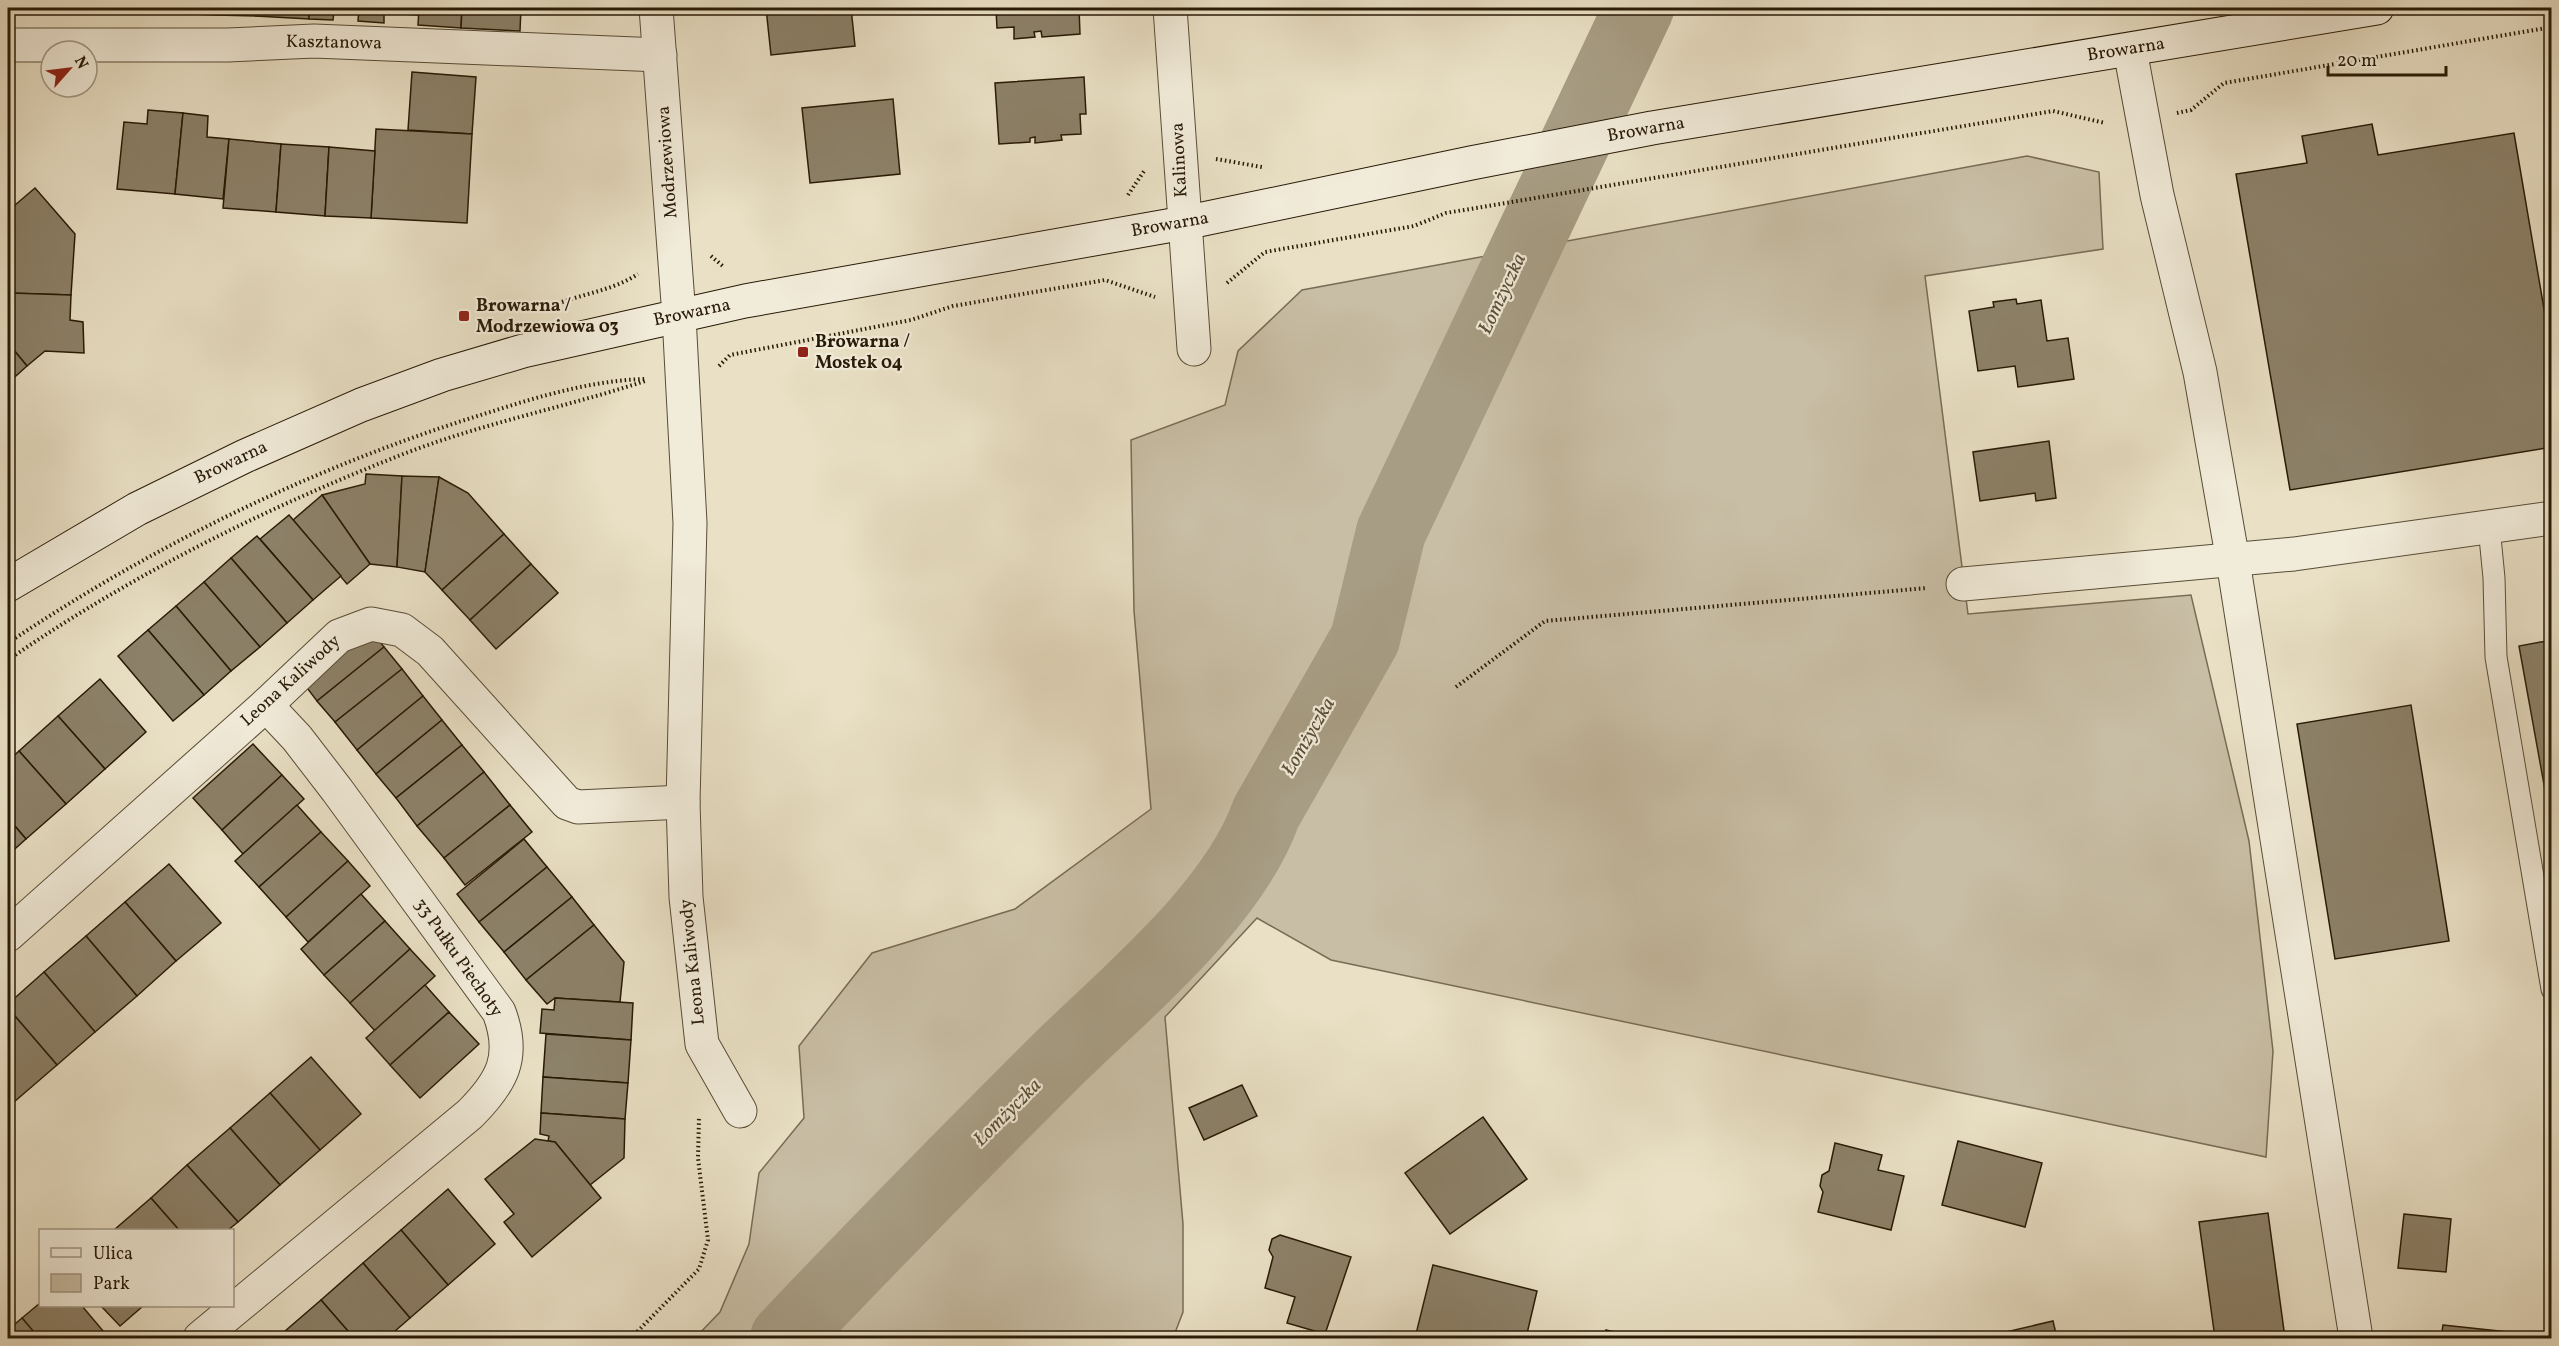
<svg xmlns="http://www.w3.org/2000/svg" width="2559" height="1346" viewBox="0 0 2559 1346" font-family="Vollkorn,serif">
	<rect width="100%" height="100%" fill="#e9e0c5"/>
	<filter id="stains"><feTurbulence type="fractalNoise" baseFrequency=".00333" numOctaves="4"/><feColorMatrix values="0 0 0 0 .2 0 0 0 0 .09 0 0 0 0 .02 0 0 0 .5 -.17"/></filter>
	<radialGradient id="worn" r=".72"><stop offset=".6" stop-color="#630" stop-opacity="0"/><stop offset="1" stop-color="#630" stop-opacity=".3"/></radialGradient>
	<path fill="#c8bea5" stroke="#786c56" stroke-width="1.5" d="M2027,156L2099,172L2103,249L1925,276L1968,614L2191,595L2249,841L2273,1051L2266,1157L1331,960L1257,918L1165,1017L1183,1224V1312L1173,1338H695L720,1312L749,1244L759,1173L804,1118L799,1046L872,953L1015,909L1151,809L1134,611L1131,440L1225,405L1238,351L1302,290Z"/>
	<g fill="none" stroke-linecap="round" stroke-linejoin="round">
		<path stroke="#a79d84" stroke-width="70" d="M785,1338C873,1245 963,1154 1054,1063C1124,994 1233,906 1266,813L1365,639L1391,532L1639,8"/>
	</g>
	<g fill="#8c8169" stroke="#281a06" stroke-width="1.5">
		<path d="M55,8H113V10Z"/>
		<path d="M113,8H171L170,13L113,10Z"/>
		<path d="M171,8H216V15L170,13Z"/>
		<path d="M216,8H257L256,16L216,15Z"/>
		<path d="M257,8H309V19L256,16Z"/>
		<path d="M309,8H359V12L334,11L333,20L309,19Z"/>
		<path d="M359,8H419L418,15L384,13V23L358,21Z"/>
		<path d="M419,8H462L461,28L418,25Z"/>
		<path d="M462,8H521L520,31L461,28Z"/>
		<path d="M766,8H851L855,46L771,55Z"/>
		<path d="M989,8H1079L1080,34L1042,37L1041,31L1034,32L1035,37L1014,39V27L997,28L996,9Z"/>
		<path d="M1328,8H1362L1330,14Z"/>
		<path d="M412,72L476,77L472,134L408,130Z"/>
		<path d="M1084,77L1086,114H1080L1081,134L1061,135L1062,140L1035,143V137L1030,138V142L999,144L995,83Z"/>
		<path d="M893,99L900,174L810,183L802,108Z"/>
		<path d="M148,110L183,113L175,194L117,189L124,122L147,124Z"/>
		<path d="M183,113L208,116L207,137L229,139L223,199L175,194Z"/>
		<path d="M2372,124L2378,155L2514,133L2552,356V447L2290,490L2236,174L2307,163L2302,136Z"/>
		<path d="M376,129L472,134L467,223L371,218Z"/>
		<path d="M229,139L281,144L276,212L223,208Z"/>
		<path d="M281,144L329,147L325,216L276,212Z"/>
		<path d="M329,147L375,151L371,218L325,216Z"/>
		<path d="M35,188L75,234L71,295L8,293V211Z"/>
		<path d="M11,293L71,295L70,320L83,322L84,353L45,351L27,366L8,343V304L11,301Z"/>
		<path d="M2016,299L2017,304L2041,300L2047,341L2068,338L2074,379L2018,387L2015,366L1978,371L1969,311L1994,307L1993,302Z"/>
		<path d="M8,343L27,366L8,383Z"/>
		<path d="M2049,441L2056,498L2036,501L2035,493L1980,501L1973,452Z"/>
		<path d="M366,474L402,476L397,567L370,564L322,495L365,484Z"/>
		<path d="M402,476L439,477L425,572L397,567Z"/>
		<path d="M439,477L468,493L504,534L442,590L425,572Z"/>
		<path d="M322,495L370,564L347,584L293,520Z"/>
		<path d="M289,515L341,576L313,600L260,539Z"/>
		<path d="M504,534L531,564L470,620L442,590Z"/>
		<path d="M257,536L313,600L287,623L231,558Z"/>
		<path d="M231,558L287,623L260,647L204,582Z"/>
		<path d="M531,564L558,593L496,649L470,620Z"/>
		<path d="M204,582L260,647L231,671L176,606Z"/>
		<path d="M176,606L231,671L204,695L148,630Z"/>
		<path d="M368,626L384,647L317,701L301,680Z"/>
		<path d="M148,630L204,695L173,721L118,656Z"/>
		<path d="M2552,640V829L2519,646Z"/>
		<path d="M384,647L402,669L335,722L317,701Z"/>
		<path d="M402,669L423,696L357,750L335,722Z"/>
		<path d="M100,679L146,732L105,769L58,716Z"/>
		<path d="M423,696L442,720L376,774L357,750Z"/>
		<path d="M2411,705L2449,941L2335,959L2297,724Z"/>
		<path d="M58,716L105,769L66,804L19,751Z"/>
		<path d="M442,720L462,745L396,798L376,774Z"/>
		<path d="M253,744L282,775L222,830L193,798Z"/>
		<path d="M462,745L484,772L417,826L396,798Z"/>
		<path d="M19,751L66,804L26,839L8,818V761Z"/>
		<path d="M484,772L510,805L444,858L417,826Z"/>
		<path d="M282,775L304,799L243,854L222,830Z"/>
		<path d="M297,805L321,832L259,887L235,861Z"/>
		<path d="M510,805L532,832L465,885L444,858Z"/>
		<path d="M8,818L26,839L8,855Z"/>
		<path d="M321,832L348,861L286,917L259,887Z"/>
		<path d="M524,839L547,867L479,922L457,894Z"/>
		<path d="M348,861L370,886L308,942L286,917Z"/>
		<path d="M169,864L221,923L176,961L125,902Z"/>
		<path d="M547,867L572,897L504,952L479,922Z"/>
		<path d="M361,894L385,921L324,975L301,949Z"/>
		<path d="M572,897L594,925L526,980L504,952Z"/>
		<path d="M125,902L176,961L137,996L86,936Z"/>
		<path d="M385,921L410,949L350,1003L324,975Z"/>
		<path d="M594,925L624,962L620,1002L555,998L547,1004L526,980Z"/>
		<path d="M86,936L137,996L95,1032L44,972Z"/>
		<path d="M410,949L435,976L375,1031L350,1003Z"/>
		<path d="M44,972L95,1032L57,1065L8,1008V1004Z"/>
		<path d="M425,985L449,1012L390,1065L366,1038Z"/>
		<path d="M555,998L633,1003L631,1040L540,1033L542,1009L554,1010Z"/>
		<path d="M8,1008L57,1065L14,1102L8,1095Z"/>
		<path d="M449,1012L479,1044L420,1098L390,1065Z"/>
		<path d="M546,1034L631,1040L628,1083L543,1077Z"/>
		<path d="M311,1057L361,1114L320,1150L270,1093Z"/>
		<path d="M543,1077L628,1083L625,1119L541,1113Z"/>
		<path d="M1242,1085L1257,1116L1204,1140L1189,1108Z"/>
		<path d="M270,1093L320,1150L280,1185L230,1128Z"/>
		<path d="M8,1095L14,1102L8,1108Z"/>
		<path d="M541,1113L625,1119L624,1158L590,1185L555,1142L548,1141L549,1136L540,1134Z"/>
		<path d="M1483,1117L1527,1179L1450,1234L1405,1173Z"/>
		<path d="M230,1128L280,1185L238,1222L187,1165Z"/>
		<path d="M535,1139L555,1142L601,1198L532,1257L504,1222L514,1214L485,1179Z"/>
		<path d="M1958,1141L2042,1163L2025,1227L1942,1205Z"/>
		<path d="M1835,1143L1882,1155L1878,1170L1904,1176L1891,1230L1818,1212L1823,1192L1820,1186L1822,1175L1829,1171Z"/>
		<path d="M187,1165L238,1222L228,1230H179L151,1198Z"/>
		<path d="M448,1189L495,1244L448,1285L401,1230Z"/>
		<path d="M151,1198L179,1230H114Z"/>
		<path d="M2268,1213L2285,1338H2215L2199,1222Z"/>
		<path d="M2404,1214L2451,1219L2446,1272L2398,1268Z"/>
		<path d="M401,1230L448,1285L410,1318L363,1263Z"/>
		<path d="M1280,1235L1351,1257L1325,1334L1287,1323L1295,1297L1265,1288L1273,1257L1269,1250L1272,1239Z"/>
		<path d="M363,1263L410,1318L387,1338H354L321,1300Z"/>
		<path d="M1433,1265L1537,1291L1526,1338H1415Z"/>
		<path d="M321,1300L354,1338H277Z"/>
		<path d="M40,1303V1306H82L109,1338H39L22,1318Z"/>
		<path d="M101,1306H143L120,1326Z"/>
		<path d="M22,1318L39,1338H8V1330Z"/>
		<path d="M2053,1321L2057,1338H1980Z"/>
		<path d="M2443,1325L2536,1335V1338H2441Z"/>
		<path d="M1606,1330L1640,1338H1604Z"/>
	</g>
	<g fill="none" stroke-linecap="round" stroke-linejoin="round">
		<defs>
			<path id="lane" d="M2489,527L2494,578L2496,657L2552,989"/>
			<g id="street">
				<path d="M656,8L679,316L690,523L683,802L686,897L702,1044L740,1111"/>
				<path d="M1170,8L1194,349"/>
				<path d="M8,45H228L314,41L660,55"/>
				<path d="M2130,50L2157,195L2200,372L2233,561L2356,1338"/>
				<path d="M1963,584L2294,554L2552,518"/>
				<path d="M8,935L266,705L339,636L371,624L402,630L430,651L567,803L578,807L683,802"/>
				<path d="M200,1338L470,1114C502,1082 516,1057 499,1012L337,790L297,738L266,705"/>
			</g>
			<path id="secondary" d="M8,585L137,509L245,456L361,405L442,375L523,351L745,301L1184,223L1471,163L1652,128L2377,8"/>
		</defs>
		<use href="#lane" stroke="#584c36" stroke-width="23"/>
		<use href="#street" stroke="#584c36" stroke-width="35"/>
		<use href="#secondary" stroke="#281a06" stroke-width="35"/>
		<g stroke="#281a06" stroke-width="4" stroke-dasharray="1.5 3" stroke-linecap="butt">
			<path d="M2177,113L2191,110L2224,83L2552,27"/>
			<path d="M1216,159L1262,167"/>
			<path d="M1128,195L1144,171"/>
			<path d="M711,256L724,267"/>
			<path d="M1227,283L1265,252L1414,226L1446,213L2053,111L2105,123"/>
			<path d="M562,302C588,293 615,289 638,274"/>
			<path d="M719,366L730,355L911,320L953,306L1105,280L1155,297"/>
			<path d="M8,643C154,545 315,466 484,414C537,397 592,380 647,379"/>
			<path d="M8,660C131,575 267,507 406,453C484,423 566,407 645,381"/>
			<path d="M1456,687L1545,621L1927,588"/>
			<path d="M631,1338L699,1269L708,1240L698,1158L699,1117"/>
		</g>
		<use href="#lane" stroke="#f1ebd9" stroke-width="21"/>
		<use href="#street" stroke="#f1ebd9" stroke-width="33"/>
		<use href="#secondary" stroke="#f1ebd9" stroke-width="33"/>
	</g>
	<g fill="#8f2418" stroke="#f1ebd9" stroke-width="2">
		<rect x="458" y="310" width="12" height="12" rx="3"/>
		<rect x="797" y="346" width="12" height="12" rx="3"/>
	</g>
	<g text-anchor="middle" dominant-baseline="central" stroke-width="4.5" stroke-linejoin="round" paint-order="stroke">
		<g font-size="18" fill="#281a06" stroke="#f1ebd9">
			<text transform="translate(334 43) rotate(1)">Kasztanowa</text>
			<text transform="translate(2126 50) rotate(-9)">Browarna</text>
			<text transform="translate(1646 130) rotate(-10)">Browarna</text>
			<text transform="translate(1180 160) rotate(-93)">Kalinowa</text>
			<text transform="translate(668 162) rotate(-94)">Modrzewiowa</text>
			<text transform="translate(1170 225) rotate(-10)">Browarna</text>
			<text transform="translate(692 313) rotate(-12)">Browarna</text>
			<text transform="translate(231 463) rotate(-25)">Browarna</text>
			<text transform="translate(291 681) rotate(-42)">Leona Kaliwody</text>
			<text transform="translate(458 958) rotate(55)">33 Pułku Piechoty</text>
			<text transform="translate(693 962) rotate(-96)">Leona Kaliwody</text>
		</g>
		<g font-size="18" font-weight="bold" fill="#281a06" stroke="#f1ebd9" text-anchor="start">
			<text x="476" y="306">Browarna /<tspan x="476" dy="21">Modrzewiowa 03</tspan></text>
			<text x="815" y="342">Browarna /<tspan x="815" dy="21">Mostek 04</tspan></text>
		</g>
		<g font-size="20" font-style="italic" fill="#5b4e38" stroke="#f1ebd9">
			<text transform="translate(1503 294) rotate(-65)">Łomżyczka</text>
			<text transform="translate(1309 737) rotate(-60)">Łomżyczka</text>
			<text transform="translate(1008 1113) rotate(-45)">Łomżyczka</text>
		</g>
	</g>
	<rect width="2559" height="1346" fill="none" stroke="#e9e0c5" stroke-width="30"/>
	<rect x="9" y="9" width="2541" height="1328" fill="none" stroke="#281a06" stroke-width="3"/>
	<rect x="15" y="15" width="2529" height="1316" fill="none" stroke="#281a06" stroke-width="1.5"/>
	<rect x="39" y="1229" width="195" height="78" fill="#f1ebd9" stroke="#a19785" stroke-width="1.5"/>
	<rect x="51" y="1248" width="30" height="9" fill="#f1ebd9" stroke="#a19785" stroke-width="1.5"/>
	<text x="93" y="1259" font-size="18" fill="#281a06">Ulica</text>
	<rect x="51" y="1274" width="30" height="18" fill="#c8bea5" stroke="#a19785" stroke-width="1.5"/>
	<text x="93" y="1289" font-size="18" fill="#281a06">Park</text>
	<g transform="translate(69 69) rotate(62)"><circle r="28" fill="#f1ebd9" stroke="#a19785" stroke-width="1.5"/>
	<path d="M0-4.5L10 22L0 15L-10 22Z" fill="#8f2418"/>
	<text y="-9" font-size="16" font-weight="bold" text-anchor="middle" fill="#281a06">N</text>
	</g>
	<path d="M2328 66v9h118v-9" fill="none" stroke="#281a06" stroke-width="3"/>
	<text x="2337" y="66" font-size="18" fill="#281a06" stroke="#f1ebd9" stroke-width="4.5" paint-order="stroke">20 m</text>
	<rect width="100%" height="100%" filter="url(#stains)"/>
	<rect width="100%" height="100%" fill="url(#worn)"/>
</svg>
